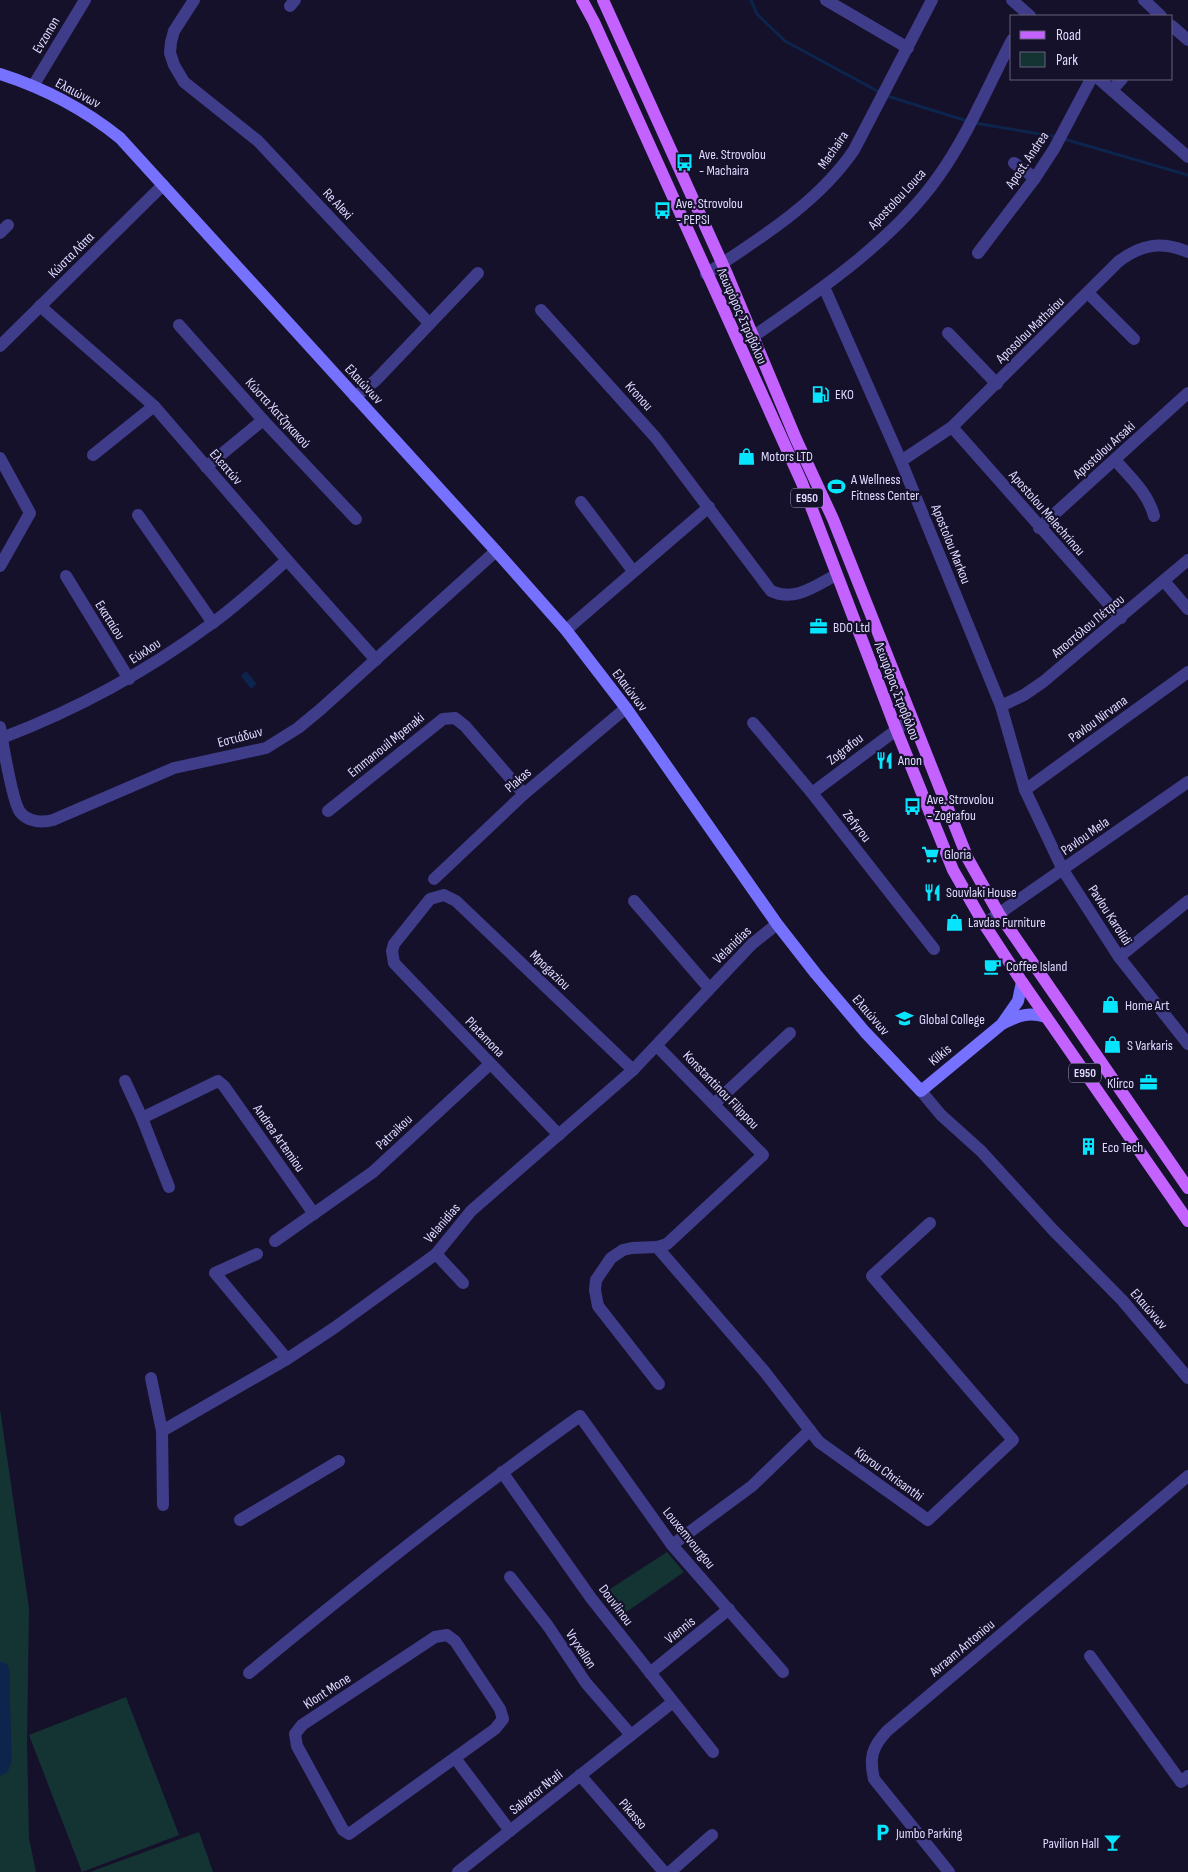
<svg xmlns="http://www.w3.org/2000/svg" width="1188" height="1872" viewBox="0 0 1188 1872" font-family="'Sofia Sans Condensed',sans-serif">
	<rect width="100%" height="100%" fill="#15112a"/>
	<g fill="#143433">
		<path d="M0,1409L29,1608L27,1742L29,1838L36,1872H0Z"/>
		<path d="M667,1552L684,1572L619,1617L601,1595Z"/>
		<path d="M126,1697L179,1835L82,1872L29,1735Z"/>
		<path d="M199,1832L213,1872H90Z"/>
	</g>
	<path fill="#0d244d" d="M246,671L257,684L251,689L241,676Z"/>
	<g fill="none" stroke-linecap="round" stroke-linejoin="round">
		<g stroke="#0d244d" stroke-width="3">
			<path d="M751,0L757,14L785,41L881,93"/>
			<path d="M887,96L967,121"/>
			<path d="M975,123L1058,137"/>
			<path d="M1064,139L1188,175"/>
		</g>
		<path stroke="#0d244d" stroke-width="19" d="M0,1671L2,1759L0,1766"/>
		<g stroke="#3f3c89" stroke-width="12">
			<path d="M194,0L174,31L171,42L170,53L174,65L184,82L258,141L429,323"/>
			<path d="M826,0L908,48"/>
			<path d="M1012,0L1030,16"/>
			<path d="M1144,0L1161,16"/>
			<path d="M290,6L295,0"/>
			<path d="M1172,26L1188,40"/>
			<path d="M1099,79L1188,157"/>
			<path d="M1112,90L1122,79"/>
			<path d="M1014,163L1035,178"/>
			<path d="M0,233L8,225"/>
			<path d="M978,253L1035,178L1054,149L1091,79"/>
			<path d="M824,287L901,461L1001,706L1025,790L1063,870L1119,957L1188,1044"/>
			<path d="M1089,294L1134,339"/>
			<path d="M40,306L154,406L287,560L376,660"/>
			<path d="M541,310L656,438L771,591C795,602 815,586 836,575"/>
			<path d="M179,325L263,420L356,519"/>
			<path d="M948,333L997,384"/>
			<path d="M754,336C817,292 893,241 938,177C968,135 988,86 1012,40"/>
			<path d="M0,346L163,185"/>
			<path d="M355,397L376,380L478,273"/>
			<path d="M952,427L1121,618"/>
			<path d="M93,455L154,406"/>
			<path d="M0,458L30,513L0,566"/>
			<path d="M1115,460C1130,477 1148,493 1154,516"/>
			<path d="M901,461L952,427L1118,262C1141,244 1161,241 1188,252"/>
			<path d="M206,467L263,420"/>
			<path d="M581,502L633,571"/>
			<path d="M138,515L213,623"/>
			<path d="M1039,528L1188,393"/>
			<path d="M66,576L129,679"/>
			<path d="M1164,581L1188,609"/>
			<path d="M566,630L709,507"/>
			<path d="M1001,706L1024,695L1043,682L1188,560"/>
			<path d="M753,723L812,793L934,949"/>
			<path d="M0,727C3,744 12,801 20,812C28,822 42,823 53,820L174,768L266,748L298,728L321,709L496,551"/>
			<path d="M2,738C78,709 146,672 211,624C238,605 262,582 287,560"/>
			<path d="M1025,790L1188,672"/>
			<path d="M812,793L911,719"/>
			<path d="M328,811L443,719L455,718L465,726L524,794"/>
			<path d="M434,879L524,794L626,708"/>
			<path d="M634,901L709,988"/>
			<path d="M984,924L1188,782"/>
			<path d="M1119,957L1188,901"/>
			<path d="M657,1046L763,1155L667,1244L657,1247L764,1371L819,1442L928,1520L1013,1440L872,1276L930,1223"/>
			<path d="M125,1081L142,1118L169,1187"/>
			<path d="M921,1091L941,1115L981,1151L1053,1230L1122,1300L1188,1378"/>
			<path d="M714,1104L790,1033"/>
			<path d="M142,1118L218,1081L224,1086L314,1214"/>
			<path d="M559,1135L394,963L392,951L394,944L430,899L444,895L456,901L633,1070"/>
			<path d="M275,1241L373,1172L490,1064"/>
			<path d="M657,1247L632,1248L623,1250L611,1258L596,1280L595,1290L598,1306L659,1384"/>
			<path d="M257,1254L215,1273L287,1359"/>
			<path d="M436,1254L463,1283"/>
			<path d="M151,1378L162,1431L163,1505"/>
			<path d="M162,1431L287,1359L334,1328L436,1254L471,1211L633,1070L752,944L777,924"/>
			<path d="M502,1472L591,1598L713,1752"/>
			<path d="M240,1520L339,1461"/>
			<path d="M672,1545L752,1486L810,1430"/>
			<path d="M510,1577L548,1626L586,1683L631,1735"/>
			<path d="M447,1635L455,1641L500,1709L503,1719L495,1729L349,1834L343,1830L297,1746L295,1734L302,1725L435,1637Z"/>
			<path d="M1090,1656L1181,1782L1188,1776"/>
			<path d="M249,1673C357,1584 466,1497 580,1416L672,1545L783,1672"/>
			<path d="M650,1673L729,1609"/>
			<path d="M455,1758L510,1831"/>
			<path d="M580,1775L664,1872"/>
			<path d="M458,1872L673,1702"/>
			<path d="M670,1872L712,1835"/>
			<path d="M949,1872L874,1779C869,1758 872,1747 887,1731L1188,1476"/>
		</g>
		<g stroke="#3f3c89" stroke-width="12">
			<path d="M33,86L85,0"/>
			<path d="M706,274C759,239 818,203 854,150L932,0"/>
		</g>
		<g stroke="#7672ff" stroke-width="12">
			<path d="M0,74C44,88 84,109 120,138L496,551L566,630L626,708L777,924L816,974L865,1032L921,1091L1002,1024L1018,1001L1022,982"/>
			<path d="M1004,1023C1020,1015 1029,1012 1046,1017"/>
		</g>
		<g stroke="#c462ff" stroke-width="12">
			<path d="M582,0L594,22L802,483L896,729L953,870L984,924L1022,982L1188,1221"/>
			<path d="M603,0L727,274L796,439L833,519L968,859L999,914L1188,1188"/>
		</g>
	</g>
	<defs>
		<symbol id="bus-bare" viewBox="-9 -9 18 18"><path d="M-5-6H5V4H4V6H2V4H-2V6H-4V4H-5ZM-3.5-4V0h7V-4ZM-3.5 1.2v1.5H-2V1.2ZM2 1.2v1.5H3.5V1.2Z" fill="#07e5fe" stroke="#15112a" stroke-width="2.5" paint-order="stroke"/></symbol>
		<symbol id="fuel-bare" viewBox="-9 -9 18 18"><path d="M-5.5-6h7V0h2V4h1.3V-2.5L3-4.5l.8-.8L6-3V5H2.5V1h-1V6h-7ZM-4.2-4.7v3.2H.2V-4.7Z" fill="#07e5fe" stroke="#15112a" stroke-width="2.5" paint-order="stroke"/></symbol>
		<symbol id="shop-bare" viewBox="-9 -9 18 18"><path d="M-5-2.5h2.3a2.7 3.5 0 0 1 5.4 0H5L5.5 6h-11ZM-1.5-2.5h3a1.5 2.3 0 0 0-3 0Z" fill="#07e5fe" stroke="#15112a" stroke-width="2.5" paint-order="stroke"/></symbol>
		<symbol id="stadium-bare" viewBox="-9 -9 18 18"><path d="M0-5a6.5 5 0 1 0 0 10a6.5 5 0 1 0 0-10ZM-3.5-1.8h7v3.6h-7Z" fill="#07e5fe" stroke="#15112a" stroke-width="2.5" paint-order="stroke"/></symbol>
		<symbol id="office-bare" viewBox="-9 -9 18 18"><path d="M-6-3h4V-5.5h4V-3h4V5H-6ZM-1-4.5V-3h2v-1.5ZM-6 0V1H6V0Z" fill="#07e5fe" stroke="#15112a" stroke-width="2.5" paint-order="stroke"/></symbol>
		<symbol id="restaurant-bare" viewBox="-9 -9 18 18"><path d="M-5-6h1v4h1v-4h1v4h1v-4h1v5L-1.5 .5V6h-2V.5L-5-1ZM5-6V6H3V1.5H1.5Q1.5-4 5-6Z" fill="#07e5fe" stroke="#15112a" stroke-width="2.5" paint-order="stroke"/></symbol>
		<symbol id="supermarket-bare" viewBox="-9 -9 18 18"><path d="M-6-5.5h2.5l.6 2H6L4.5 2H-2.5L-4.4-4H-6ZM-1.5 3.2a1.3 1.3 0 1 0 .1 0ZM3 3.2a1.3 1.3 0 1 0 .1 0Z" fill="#07e5fe" stroke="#15112a" stroke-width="2.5" paint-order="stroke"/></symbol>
		<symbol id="cafe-bare" viewBox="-9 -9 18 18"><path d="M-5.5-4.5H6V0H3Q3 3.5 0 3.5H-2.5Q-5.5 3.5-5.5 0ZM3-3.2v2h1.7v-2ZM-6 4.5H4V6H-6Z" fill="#07e5fe" stroke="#15112a" stroke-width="2.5" paint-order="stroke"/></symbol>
		<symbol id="university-bare" viewBox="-9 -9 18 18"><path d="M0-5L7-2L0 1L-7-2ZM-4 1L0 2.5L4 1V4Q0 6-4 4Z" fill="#07e5fe" stroke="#15112a" stroke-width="2.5" paint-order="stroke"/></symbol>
		<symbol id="building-bare" viewBox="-9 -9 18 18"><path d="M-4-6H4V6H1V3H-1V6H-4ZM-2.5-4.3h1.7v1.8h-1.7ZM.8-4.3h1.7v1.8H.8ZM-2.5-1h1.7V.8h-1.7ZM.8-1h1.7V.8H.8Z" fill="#07e5fe" stroke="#15112a" stroke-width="2.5" paint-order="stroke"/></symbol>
		<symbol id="parking-bare" viewBox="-9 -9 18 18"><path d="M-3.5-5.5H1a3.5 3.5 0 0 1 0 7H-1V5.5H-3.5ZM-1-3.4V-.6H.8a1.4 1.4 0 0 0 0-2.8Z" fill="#07e5fe" stroke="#15112a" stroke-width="2.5" paint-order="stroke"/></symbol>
		<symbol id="bar-bare" viewBox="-9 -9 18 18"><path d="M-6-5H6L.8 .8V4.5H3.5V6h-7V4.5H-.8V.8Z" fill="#07e5fe" stroke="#15112a" stroke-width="2.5" paint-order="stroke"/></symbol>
	</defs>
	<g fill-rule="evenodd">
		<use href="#bus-bare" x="672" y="150" width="25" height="25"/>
		<use href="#bus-bare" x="650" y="198" width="25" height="25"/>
		<use href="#fuel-bare" x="808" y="382" width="25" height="25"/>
		<use href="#shop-bare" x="734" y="444" width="25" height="25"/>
		<use href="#stadium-bare" x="824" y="474" width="25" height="25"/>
		<use href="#office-bare" x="806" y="614" width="25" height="25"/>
		<use href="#restaurant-bare" x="872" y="748" width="25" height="25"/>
		<use href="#bus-bare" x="900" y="794" width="25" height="25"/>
		<use href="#supermarket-bare" x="918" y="842" width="25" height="25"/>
		<use href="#restaurant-bare" x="920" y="880" width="25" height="25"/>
		<use href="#shop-bare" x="942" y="910" width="25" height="25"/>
		<use href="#cafe-bare" x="980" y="954" width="25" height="25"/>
		<use href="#shop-bare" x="1098" y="992" width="25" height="25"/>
		<use href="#university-bare" x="892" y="1006" width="25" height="25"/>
		<use href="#shop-bare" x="1100" y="1032" width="25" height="25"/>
		<use href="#office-bare" x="1136" y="1070" width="25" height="25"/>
		<use href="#building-bare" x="1076" y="1134" width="25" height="25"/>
		<use href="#parking-bare" x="870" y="1820" width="25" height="25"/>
		<use href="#bar-bare" x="1100" y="1830" width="25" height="25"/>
	</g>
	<g text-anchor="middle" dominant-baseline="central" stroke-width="4.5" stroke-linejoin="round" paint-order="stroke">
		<g fill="#15112a" stroke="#a29ebf" stroke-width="1">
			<rect x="791" y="488.5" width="32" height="19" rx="4"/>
			<rect x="1069" y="1063.5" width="32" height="19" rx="4"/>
		</g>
		<g font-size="12" font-weight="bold" fill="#dfdaff">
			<text x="807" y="498">E950</text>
			<text x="1085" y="1073">E950</text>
		</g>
		<g font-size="14" fill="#dfdaff" stroke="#15112a">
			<text transform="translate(46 35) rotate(-59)">Evzonon</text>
			<text transform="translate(78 93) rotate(28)">Ελαιώνων</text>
			<text transform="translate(833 150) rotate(-55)">Machaira</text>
			<text transform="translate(1027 160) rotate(-56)">Apost. Andrea</text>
			<text transform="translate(897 199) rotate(-47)">Apostolou Louca</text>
			<text transform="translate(338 204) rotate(47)">Re Alexi</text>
			<text transform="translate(71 255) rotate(-45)">Κώστα Λάπα</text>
			<text transform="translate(742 316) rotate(66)">Λεωφόρος Στροβόλου</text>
			<text transform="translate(1030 330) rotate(-44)">Aposolou Mathaiou</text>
			<text transform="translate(364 384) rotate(47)">Ελαιώνων</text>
			<text transform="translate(639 396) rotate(48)">Kronou</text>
			<text transform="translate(278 413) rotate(48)">Κώστα Χατζηκακού</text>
			<text transform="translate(1104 450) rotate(-42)">Apostolou Arsaki</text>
			<text transform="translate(226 467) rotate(49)">Ελεατών</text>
			<text transform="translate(1047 513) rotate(49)">Apostolou Melechrinou</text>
			<text transform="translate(951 544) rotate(68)">Apostolou Markou</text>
			<text transform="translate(110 620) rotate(58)">Εκαταίου</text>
			<text transform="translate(1088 626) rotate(-40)">Αποστόλου Πέτρου</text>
			<text transform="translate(145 651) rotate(-33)">Εύκλου</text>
			<text transform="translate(630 690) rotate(53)">Ελαιώνων</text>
			<text transform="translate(897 691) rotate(69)">Λεωφόρος Στροβόλου</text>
			<text transform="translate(1098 719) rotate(-36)">Pavlou Nirvana</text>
			<text transform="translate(240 737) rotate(-15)">Εστιάδων</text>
			<text transform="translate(386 745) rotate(-39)">Emmanouil Mpenaki</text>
			<text transform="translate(845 749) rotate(-38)">Zografou</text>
			<text transform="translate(518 780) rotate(-41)">Plakas</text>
			<text transform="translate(857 826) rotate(52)">Zefyrou</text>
			<text transform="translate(1085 836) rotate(-35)">Pavlou Mela</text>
			<text transform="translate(1110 915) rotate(57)">Pavlou Karolidi</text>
			<text transform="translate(732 945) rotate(-44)">Velanidias</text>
			<text transform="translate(550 970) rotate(44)">Mpogaziou</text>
			<text transform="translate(871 1015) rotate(49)">Ελαιώνων</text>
			<text transform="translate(485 1037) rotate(46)">Platamona</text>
			<text transform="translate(940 1055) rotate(-40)">Kilkis</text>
			<text transform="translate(721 1090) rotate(46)">Konstantinou Filippou</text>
			<text transform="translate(394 1132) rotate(-43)">Patraikou</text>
			<text transform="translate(279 1138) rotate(55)">Andrea Artemiou</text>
			<text transform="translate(442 1223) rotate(-49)">Velanidias</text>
			<text transform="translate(1149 1309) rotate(49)">Ελαιώνων</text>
			<text transform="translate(889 1474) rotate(36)">Kiprou Chrisanthi</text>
			<text transform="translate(689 1538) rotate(51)">Louxemvourgou</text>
			<text transform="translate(616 1605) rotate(53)">Douvlinou</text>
			<text transform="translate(680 1630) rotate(-39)">Viennis</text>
			<text transform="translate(962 1648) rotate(-40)">Avraam Antoniou</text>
			<text transform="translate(581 1649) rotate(56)">Vryxellon</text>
			<text transform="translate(327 1691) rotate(-33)">Klont Mone</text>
			<text transform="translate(536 1792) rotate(-38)">Salvator Ntali</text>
			<text transform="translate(633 1814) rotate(49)">Pikasso</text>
		</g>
		<g font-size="14" fill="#dfdaff" stroke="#15112a" text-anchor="start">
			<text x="699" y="154">Ave. Strovolou<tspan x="699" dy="16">- Machaira</tspan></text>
			<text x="676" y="203">Ave. Strovolou<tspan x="676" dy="16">- PEPSI</tspan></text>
			<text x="835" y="394">EKO</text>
			<text x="761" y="456">Motors LTD</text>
			<text x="851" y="479">A Wellness<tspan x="851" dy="16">Fitness Center</tspan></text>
			<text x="833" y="627">BDO Ltd</text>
			<text x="898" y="760">Anon</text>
			<text x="927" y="799">Ave. Strovolou<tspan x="927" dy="16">- Zografou</tspan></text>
			<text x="944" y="854">Gloria</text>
			<text x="946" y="892">Souvlaki House</text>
			<text x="968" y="922">Lavdas Furniture</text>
			<text x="1006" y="966">Coffee Island</text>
			<text x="1125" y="1005">Home Art</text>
			<text x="919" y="1019">Global College</text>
			<text x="1127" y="1045">S Varkaris</text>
			<text x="1134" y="1083" text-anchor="end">Klirco</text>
			<text x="1102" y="1147">Eco Tech</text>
			<text x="896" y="1833">Jumbo Parking</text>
			<text x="1099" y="1843" text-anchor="end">Pavilion Hall</text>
		</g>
	</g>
	<rect x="1010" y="15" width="162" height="65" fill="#15112a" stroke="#66617f"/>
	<rect x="1020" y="31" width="25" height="8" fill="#c462ff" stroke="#66617f"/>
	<text x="1056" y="40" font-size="15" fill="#dfdaff">Road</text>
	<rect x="1020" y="52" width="25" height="15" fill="#143433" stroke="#66617f"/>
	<text x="1056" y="65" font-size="15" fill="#dfdaff">Park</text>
</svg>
